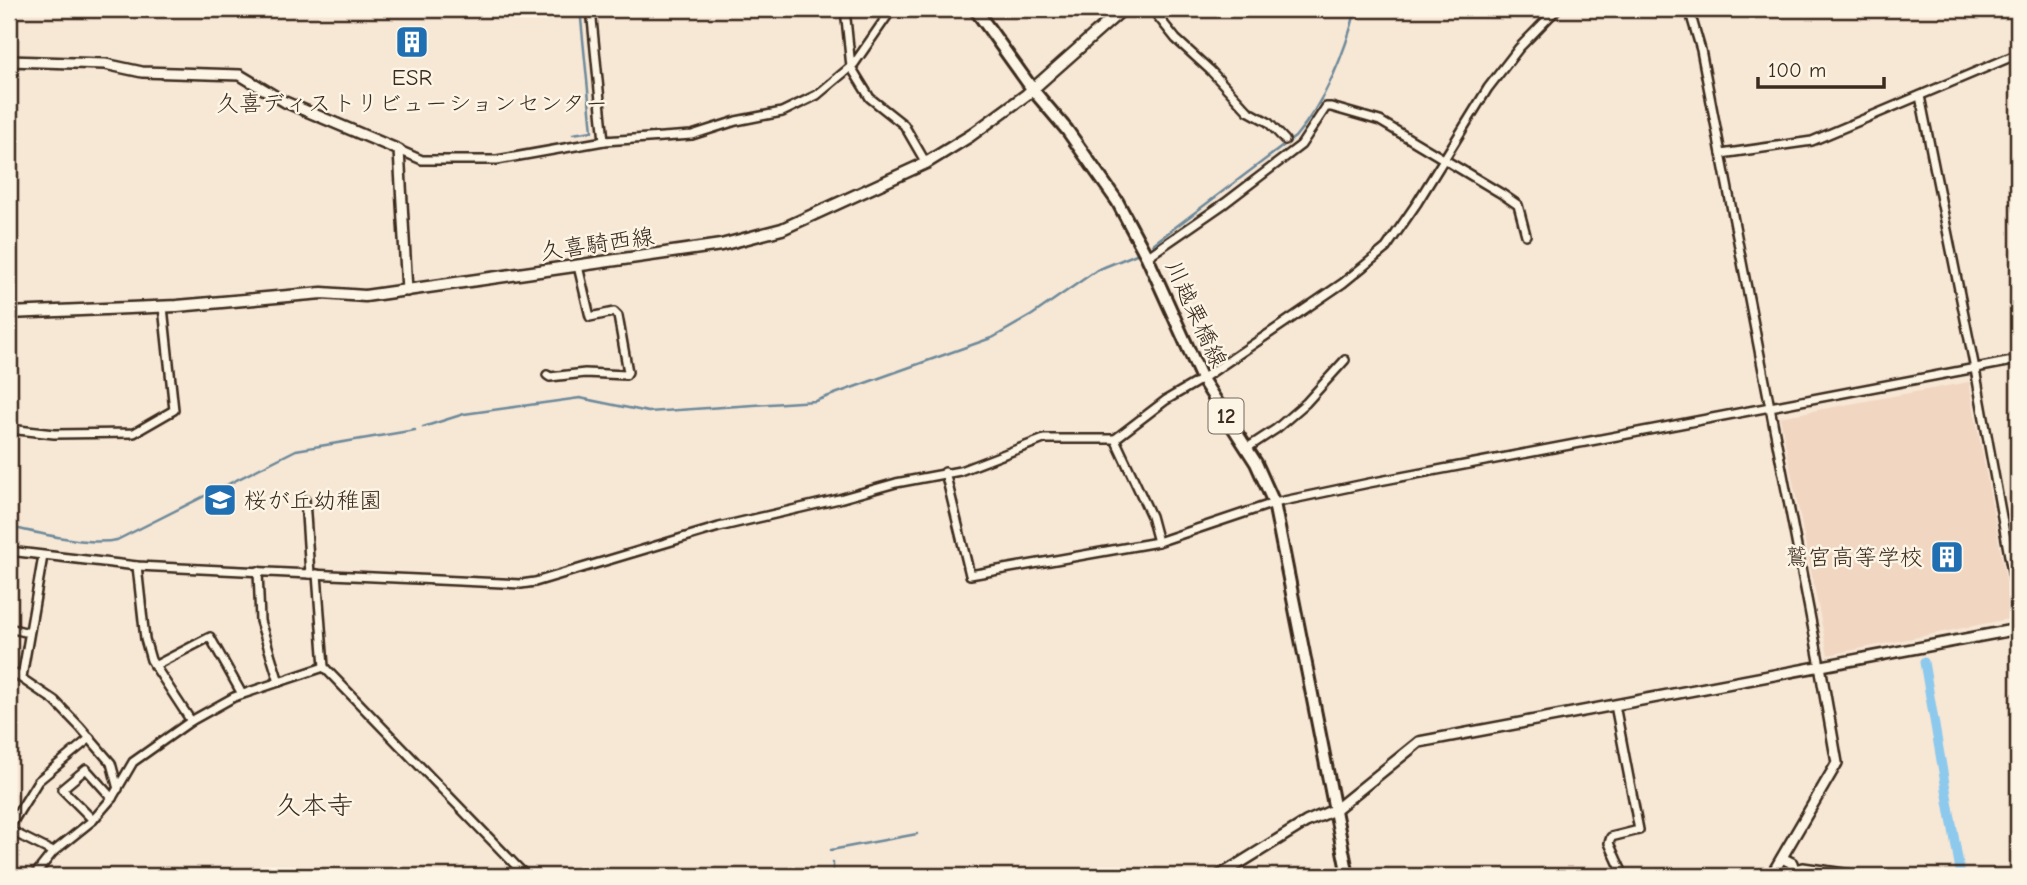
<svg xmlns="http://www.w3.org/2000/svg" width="2027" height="885" viewBox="0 0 2027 885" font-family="'Comic Neue','Klee One',sans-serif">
	<rect width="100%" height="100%" fill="#f7e7d5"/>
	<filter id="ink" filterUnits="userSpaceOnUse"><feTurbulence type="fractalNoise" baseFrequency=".0143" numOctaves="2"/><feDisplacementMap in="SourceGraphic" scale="14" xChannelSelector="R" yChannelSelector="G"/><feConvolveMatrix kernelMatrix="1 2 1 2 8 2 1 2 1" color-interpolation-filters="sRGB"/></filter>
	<g filter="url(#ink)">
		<path fill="#f1d6c2" d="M1969,382L2013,618L1828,655L1780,417Z"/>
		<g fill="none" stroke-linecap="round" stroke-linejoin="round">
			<g stroke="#6c899a" stroke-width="2.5">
				<path d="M573,134L592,131L580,9"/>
				<path d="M1153,244L1295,137C1325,102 1345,53 1356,9"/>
				<path d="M423,427L464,414L580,398L648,412L815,401L994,337L1032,315L1097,270L1139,253"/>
				<path d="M9,527C39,533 87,546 117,540L296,450L415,430"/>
				<path d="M831,850L917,834"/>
				<path d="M833,862V876"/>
			</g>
			<path stroke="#8cc9ed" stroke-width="9" d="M1924,662L1961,876"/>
			<defs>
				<g id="minor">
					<path d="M591,9L604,141"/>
					<path d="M845,9L851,67L870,98L904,125L926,163"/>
					<path d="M1152,9L1176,39L1210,70L1248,111L1268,122L1285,140"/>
					<path d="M1689,9L1701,50L1820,666"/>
					<path d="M1920,96L1975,369L2018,605"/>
					<path d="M399,150L422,160H497L604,141L692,135L736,121L782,112L817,95L854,64L892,9"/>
					<path d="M1721,154L1812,141L2018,54"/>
					<path d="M1147,257L1225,203L1301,145L1326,107H1331L1380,121L1502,194L1518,205L1526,235"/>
					<path d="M547,375L550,377L585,373L626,375L628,372L618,316L614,312L590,317L578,266"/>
					<path d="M9,429L54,434L134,433L174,410L163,307"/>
					<path d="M1115,439L1151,516L1158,542"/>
					<path d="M1247,448L1276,429L1306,403L1345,360"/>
					<path d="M945,472L970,575L1158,542L1274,503L1369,483L2018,360"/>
					<path d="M305,500L310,574"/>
					<path d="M9,551L137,566L521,584L535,582L719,527L839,499L896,483L960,471L1044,439H1115L1166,400L1202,379L1343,283L1386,248L1417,203L1488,88L1519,48L1557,9"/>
					<path d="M137,566L145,639L151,660L191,721"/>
					<path d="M258,571L260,621L279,682"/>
					<path d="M317,574L324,667L526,876"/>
					<path d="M9,628L29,633"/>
					<path d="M154,666L210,637L242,694"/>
					<path d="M9,670L55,701L80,727L111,763L118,789"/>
					<path d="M22,677L43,556"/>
					<path d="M1615,705L1639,830L1611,837L1609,843L1624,876"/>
					<path d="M93,820L62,789L86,769L112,798"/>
					<path d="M9,828L38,781L90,738"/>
					<path d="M9,830L53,852"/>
					<path d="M1795,869L1803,867L1865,876"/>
					<path d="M34,876L53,852L93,820L112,798L133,762L191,721L234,697L324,667"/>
				</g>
				<g id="tertiary">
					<path d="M9,61L105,64L142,72L240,75L285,102L399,150L407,291"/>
					<path d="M1782,858L1792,863L1796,876"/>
					<path d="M1219,876L1306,822L1336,809L1419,742L2018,629"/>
					<path d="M1771,876L1837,763L1820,666"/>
				</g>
				<path id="secondary" d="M9,313L177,306L322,293L365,296L721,245L782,229L926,163L970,136L1026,95L1123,9"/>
				<path id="primary" d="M975,9L1033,90L1067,130L1117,201L1147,257L1202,379L1256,463L1274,503L1348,876"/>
			</defs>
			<use href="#minor" stroke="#3b2a1e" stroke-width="12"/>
			<use href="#tertiary" stroke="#3b2a1e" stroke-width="14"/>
			<use href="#secondary" stroke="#3b2a1e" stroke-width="15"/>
			<use href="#primary" stroke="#3b2a1e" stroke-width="16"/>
			<use href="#minor" stroke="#fcf5e5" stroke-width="7"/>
			<use href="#tertiary" stroke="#fcf5e5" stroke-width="9"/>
			<use href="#secondary" stroke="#fcf5e5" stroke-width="10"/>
			<use href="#primary" stroke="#fcf5e5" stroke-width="10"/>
		</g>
	</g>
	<defs>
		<symbol id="building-square" viewBox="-11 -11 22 22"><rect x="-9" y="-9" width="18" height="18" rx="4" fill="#1f6fb2" stroke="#fcf5e5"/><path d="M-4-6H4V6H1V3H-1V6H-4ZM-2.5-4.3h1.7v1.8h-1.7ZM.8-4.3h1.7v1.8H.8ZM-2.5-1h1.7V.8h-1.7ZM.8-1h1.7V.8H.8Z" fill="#fff"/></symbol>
		<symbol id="school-square" viewBox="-11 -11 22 22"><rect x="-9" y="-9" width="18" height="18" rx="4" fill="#1f6fb2" stroke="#fcf5e5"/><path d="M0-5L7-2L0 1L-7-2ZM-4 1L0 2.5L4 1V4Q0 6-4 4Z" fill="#fff"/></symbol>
	</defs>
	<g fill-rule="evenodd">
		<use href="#building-square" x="393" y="23" width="38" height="38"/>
		<use href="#school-square" x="201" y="481" width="38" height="38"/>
		<use href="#building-square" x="1928" y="538" width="38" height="38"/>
	</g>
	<g text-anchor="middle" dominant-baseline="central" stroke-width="5" stroke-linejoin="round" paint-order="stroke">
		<rect fill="#fcf5e5" stroke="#75675a" stroke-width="2" x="1208.5" y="398.5" width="35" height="35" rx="5"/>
		<g font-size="21" font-weight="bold" fill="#3b2a1e">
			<text x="1226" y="416">12</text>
		</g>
		<g font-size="23" fill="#3b2a1e" stroke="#fcf5e5">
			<text x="412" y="77">ESR<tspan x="412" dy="26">久喜ディストリビューションセンター</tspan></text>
			<text x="244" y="500" text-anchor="start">桜が丘幼稚園</text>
			<text x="1923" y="557" text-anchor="end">鷲宮高等学校</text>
		</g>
		<g font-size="23" fill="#3b2a1e" stroke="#fcf5e5">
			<text transform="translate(597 244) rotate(-8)">久喜騎西線</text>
			<text transform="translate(1196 314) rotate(65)">川越栗橋線</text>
		</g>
		<g font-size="26" fill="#3b2a1e" stroke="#fcf5e5">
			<text x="314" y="806">久本寺</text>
		</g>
	</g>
	<rect width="2027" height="885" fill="none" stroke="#fcf5e5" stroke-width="35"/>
	<rect x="18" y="18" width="1992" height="850" fill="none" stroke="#3b2a1e" stroke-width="2.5" filter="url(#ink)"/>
	<path d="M1758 77v10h126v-10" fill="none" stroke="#3b2a1e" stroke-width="3.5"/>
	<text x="1768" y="77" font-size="21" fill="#3b2a1e" stroke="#fcf5e5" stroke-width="5" paint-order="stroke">100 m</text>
</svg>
